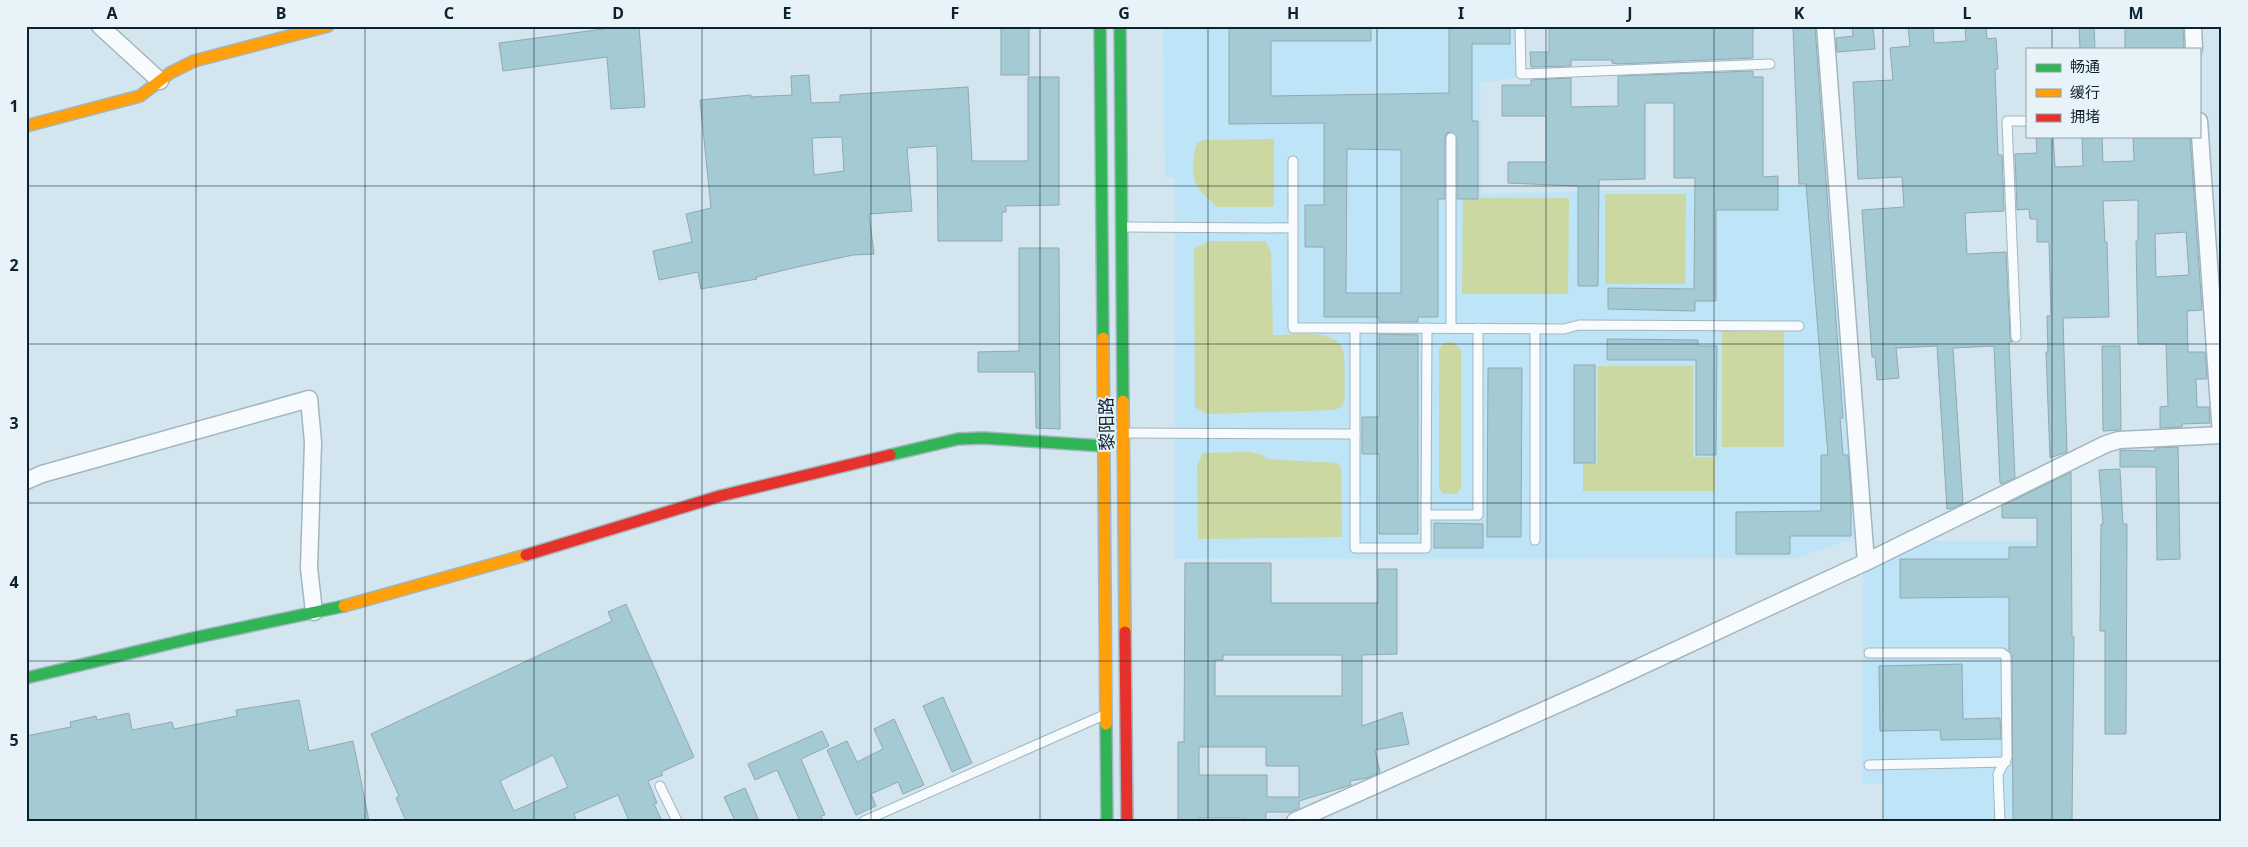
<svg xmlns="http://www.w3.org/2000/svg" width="2248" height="847" viewBox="0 0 2248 847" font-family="'Noto Sans','Noto Sans SC',sans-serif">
	<rect width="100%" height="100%" fill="#d3e6ef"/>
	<g fill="#bee4f7">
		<path d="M1163,26H1515L1516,78L1480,83L1482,194L1828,185L1859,537L1795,558L1175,559V178L1165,177Z"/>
		<path d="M1929,541H2054L2034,821H1882L1883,784H1862L1863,573Z"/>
	</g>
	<g fill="#ccd8a1">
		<path d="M1274,139V206L1270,207H1217C1211,200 1202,194 1197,186C1191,177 1193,153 1197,143L1204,140Z"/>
		<path d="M1605,194H1686L1685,284H1605Z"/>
		<path d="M1463,198H1569L1568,294H1462Z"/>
		<path d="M1209,241H1266L1271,253L1273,335C1293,336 1340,326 1344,354C1345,369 1344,386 1345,401L1341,407L1335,410L1206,414L1195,407L1194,249Z"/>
		<path d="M1722,331L1784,332V447H1722Z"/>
		<path d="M1450,342L1455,343L1461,350V488L1457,494H1443L1439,488V350L1444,343Z"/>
		<path d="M1598,366H1693V457H1715V491H1583V464H1597Z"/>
		<path d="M1249,452L1262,455L1267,459L1338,463L1341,467L1342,537L1198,539L1197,465L1203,453Z"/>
	</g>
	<g fill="#a4cad4" stroke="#92a8af" fill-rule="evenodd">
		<path d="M602,26H639L645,107L611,109L607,57L503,71L499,43L603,29Z"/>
		<rect x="1001" y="26" width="28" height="49"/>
		<path d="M1229,26H1371V41H1271V96L1449,93V26H1510V44H1472V121H1478V199H1457V138L1451,132L1447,133L1445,138V199H1438V317H1418V322H1379V317H1324V247H1305V205H1324V123L1229,124ZM1347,149L1401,150V293H1346Z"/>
		<path d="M1549,26H1753V58L1618,64L1612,63V60H1571V66L1531,67L1530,52H1549Z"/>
		<path d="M1793,26H1815L1843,418H1840L1843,455H1848L1851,492V536H1790V554H1736V512L1821,511V455H1828L1806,184H1799Z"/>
		<path d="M1852,26H1873L1875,49L1837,52L1836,38L1853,36Z"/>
		<path d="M1908,26H1933L1934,43L1966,41L1965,26H1986L1987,39L1996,38L1998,69H1995L1998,155H2002L2004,211L1965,213L1967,254L2006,252L2010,337L2012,342H2009L2015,478L2002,484L2000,483L1994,346L1953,348L1963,503L1953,508L1947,509L1937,346L1896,348L1899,378L1877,380L1875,357H1872L1862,210L1904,207L1902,177L1858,179L1853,82L1893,80L1890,48L1910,46Z"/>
		<path d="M2079,26H2094L2095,49H2080Z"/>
		<path d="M2125,26H2183L2184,49H2125Z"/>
		<path d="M1753,71V77H1763V177L1778,176V210H1716V301H1695V311L1608,309V288L1694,289L1695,178H1674V103H1646L1645,105V179L1599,180L1598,286H1578V186L1508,183V162H1546V116H1502V85H1531V80L1571,78V107L1618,106V76Z"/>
		<path d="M809,75L811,103L840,102V95L968,87L972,161H1028V77H1059V205L1006,206V212H1002V241H938L937,146L907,148L912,211L869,214L874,254L853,255L793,268L756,277L757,279L701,289L698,272L659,280L653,251L692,242L686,214L711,208L700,100L751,95V97L792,95L791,76ZM842,137L844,171L814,175L812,138Z"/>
		<path d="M2036,136H2053L2055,167L2083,166L2082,136H2102L2103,162L2134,161L2133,136H2190L2202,310L2187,311L2188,352H2205L2207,379H2196L2197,407H2209L2210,423L2182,424V427L2160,428V407L2168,406L2166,344H2138L2136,241H2138V200L2103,201L2105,242H2107L2109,317L2063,318L2067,452L2050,458L2046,352H2048L2047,316H2051L2049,242H2037V219H2030L2029,209L2017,210L2015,154L2037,153ZM2186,232L2189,275L2156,277L2155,234Z"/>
		<path d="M1019,248H1059L1060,429L1036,428L1035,372H978V352L1019,351Z"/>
		<path d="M1379,334L1418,335V534H1379V454H1362V417H1379Z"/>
		<path d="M1607,339L1698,340V346H1717L1716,455H1696V360H1607Z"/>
		<path d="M2102,346H2120L2121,430L2103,431Z"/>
		<rect x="1574" y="365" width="21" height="98"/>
		<path d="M1488,368H1522L1521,537H1487Z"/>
		<path d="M2178,447L2180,559L2157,560L2156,467H2120V450L2155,451V448Z"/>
		<path d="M2120,469L2123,524H2127L2126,734H2105V631H2100L2101,524H2103L2099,470Z"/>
		<path d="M2071,472L2072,637H2074L2072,821H2013L2012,656L2009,651V597L1900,598V559H2009V547H2037V518H2002V506Z"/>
		<path d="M1434,523L1483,524V548H1434Z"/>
		<path d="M1185,563H1271V603H1378V569H1397V654L1362,655V726L1402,712L1409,744L1375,750L1380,772L1367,778L1350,781L1351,785L1348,786L1299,801V808L1290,812H1266V821H1245V818H1199V821H1178V742H1184ZM1223,655H1342V696H1215V660H1223ZM1199,747H1266V766H1299V797H1267V775H1199Z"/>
		<path d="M626,604L694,757L661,772L663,775L648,781L657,803L654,804L662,821H629L618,795L574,814L577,821H406L396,798L399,796L371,734L612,621L608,612ZM553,755L568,787L514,811L500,781Z"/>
		<path d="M1962,664L1963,719L2000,718L2001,739L1941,740L1940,730L1880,731L1879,666Z"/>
		<path d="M943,697L972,763L952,772L923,706Z"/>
		<path d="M299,700L309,751L353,741L369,821H26V736L71,727L70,722L96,716L97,720L129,713L132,730L172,722L174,729L237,716L236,710Z"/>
		<path d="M894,719L924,785L903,794L898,782L871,794L876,806L856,815L827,750L847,741L857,762L883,749L874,729Z"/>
		<path d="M822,731L829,746L801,759L825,815L821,816L823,821H800L777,770L755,780L748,764Z"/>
		<path d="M745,788L759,821H735L724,797Z"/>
	</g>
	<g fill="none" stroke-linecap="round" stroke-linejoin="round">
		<defs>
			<g id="lane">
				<path d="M1520,26L1521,74L1770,64"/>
				<path d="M1293,161V328H1355"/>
				<path d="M1123,227L1293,228"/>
				<path d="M1427,328L1426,515H1478V328"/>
				<path d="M1451,328V138"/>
				<path d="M2016,337L2007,121H2027"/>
				<path d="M1127,433L1355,434V328L1564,329L1579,325L1799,326"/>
				<path d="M1355,434V548H1426V515"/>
				<path d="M1535,540V329"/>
				<path d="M1869,653H2002L2006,656L2007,757L1998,774L2000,821"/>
				<path d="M1869,765L2006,762"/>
				<path d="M660,786L677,821"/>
				<path d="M864,821L1104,715"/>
			</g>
			<g id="street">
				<path d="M100,26L160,81"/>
				<path d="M1825,26L1866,562"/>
				<path d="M2193,26L2194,49"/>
				<path d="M2199,121L2221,435"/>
				<path d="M26,481L42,474L309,399L313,442L309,568L314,612"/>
				<path d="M1295,821L1603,684L1866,562L2106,444L2119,440L2222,435"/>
			</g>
			<g id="fast">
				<path d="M1100,26L1103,338"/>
				<path d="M1120,26L1123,401"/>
				<path d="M890,455L958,439L983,438L1104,446"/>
				<path d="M26,678L189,639L344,606"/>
				<path d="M1106,724L1107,821"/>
			</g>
			<g id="slow">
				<path d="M26,126L140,96L170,73L194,61L328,26"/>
				<path d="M1103,338L1106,724"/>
				<path d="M1123,401L1125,632"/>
				<path d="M344,606L526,555"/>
			</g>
			<g id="jam">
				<path d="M526,555L720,496L890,455"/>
				<path d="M1125,632L1127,821"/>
			</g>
		</defs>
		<use href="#lane" stroke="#a2b6bf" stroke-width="11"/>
		<use href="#street" stroke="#a2b6bf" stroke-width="19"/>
		<use href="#fast" stroke="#a2b6bf" stroke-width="14"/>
		<use href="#slow" stroke="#a2b6bf" stroke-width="14"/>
		<use href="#jam" stroke="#a2b6bf" stroke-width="14"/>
		<use href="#lane" stroke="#f8fbfd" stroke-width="9"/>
		<use href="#street" stroke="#f8fbfd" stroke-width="16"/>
		<use href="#fast" stroke="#30b455" stroke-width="11"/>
		<use href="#slow" stroke="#ff9f0a" stroke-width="11"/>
		<use href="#jam" stroke="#e5322d" stroke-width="11"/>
	</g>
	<path fill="none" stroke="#0b232f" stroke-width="1" stroke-opacity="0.55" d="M196,26V821M365,26V821M534,26V821M702,26V821M871,26V821M1040,26V821M1208,26V821M1377,26V821M1546,26V821M1714,26V821M1883,26V821M2052,26V49M2052,136V821M26,186H2222M26,344H2222M26,503H2222M26,661H2222"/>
	<g text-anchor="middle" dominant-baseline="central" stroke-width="4" stroke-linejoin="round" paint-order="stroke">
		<g font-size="18" fill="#0b232f" stroke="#e7f2f9">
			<text transform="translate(1106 424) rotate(-91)">黎阳路</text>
		</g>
	</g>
	<rect width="2248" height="847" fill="none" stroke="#e7f2f9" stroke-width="55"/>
	<rect x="2026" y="48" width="175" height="90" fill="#e7f2f9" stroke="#8f9fa8"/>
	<rect x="2036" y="64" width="25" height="8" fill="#30b455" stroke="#8f9fa8"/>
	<text x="2070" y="72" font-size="15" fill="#0b232f">畅通</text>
	<rect x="2036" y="89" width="25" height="8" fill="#ff9f0a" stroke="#8f9fa8"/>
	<text x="2070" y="98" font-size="15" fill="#0b232f">缓行</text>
	<rect x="2036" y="114" width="25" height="8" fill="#e5322d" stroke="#8f9fa8"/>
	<text x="2070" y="122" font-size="15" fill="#0b232f">拥堵</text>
	<rect x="28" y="28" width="2192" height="792" fill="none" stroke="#0b232f" stroke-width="2"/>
	<g font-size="16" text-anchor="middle" font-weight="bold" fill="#0b232f">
		<text x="112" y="19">A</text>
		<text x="281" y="19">B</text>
		<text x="449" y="19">C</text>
		<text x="618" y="19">D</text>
		<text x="787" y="19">E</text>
		<text x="955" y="19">F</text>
		<text x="1124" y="19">G</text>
		<text x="1293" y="19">H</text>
		<text x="1461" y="19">I</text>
		<text x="1630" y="19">J</text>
		<text x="1799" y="19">K</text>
		<text x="1967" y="19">L</text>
		<text x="2136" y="19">M</text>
		<text x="14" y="112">1</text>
		<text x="14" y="271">2</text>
		<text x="14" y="429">3</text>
		<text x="14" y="588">4</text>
		<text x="14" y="746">5</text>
	</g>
</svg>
